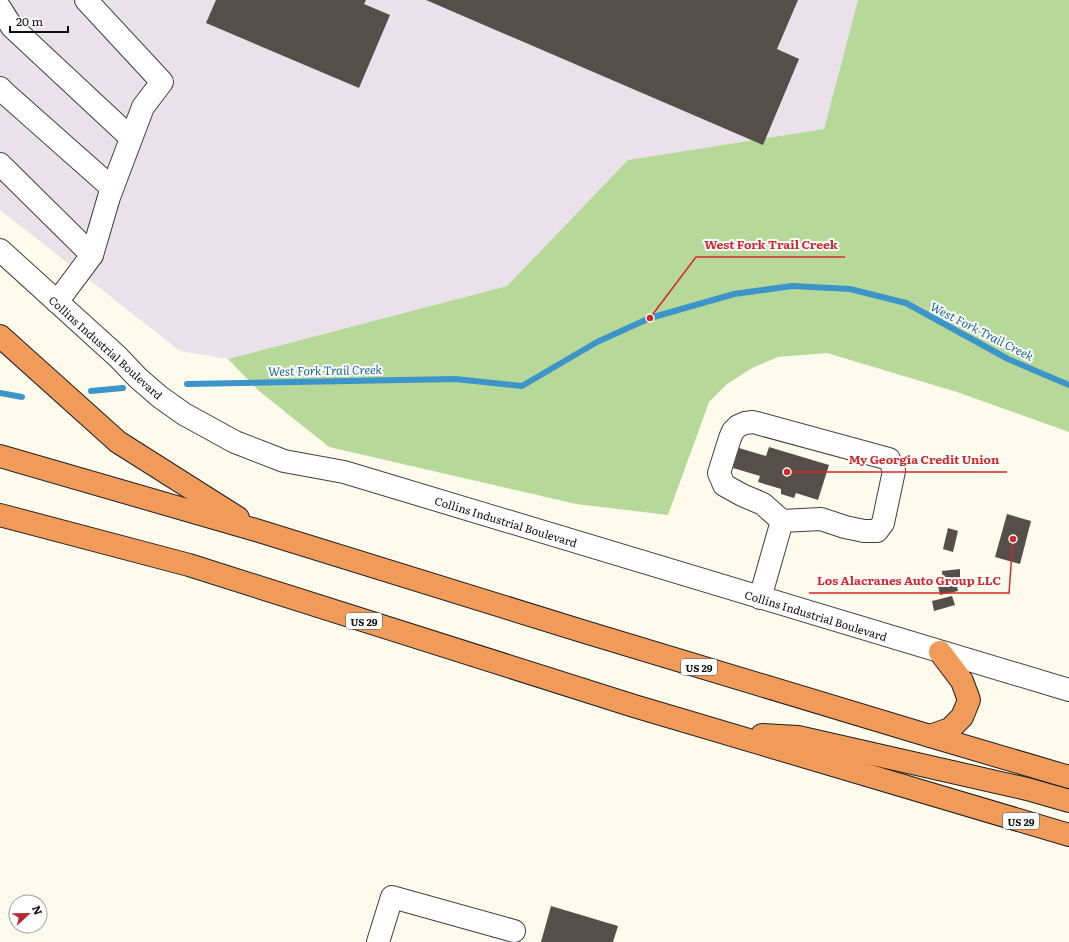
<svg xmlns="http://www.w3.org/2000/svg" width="1069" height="942" viewBox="0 0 1069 942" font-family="Literata,serif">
	<rect width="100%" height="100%" fill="#fefbed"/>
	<path fill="#eae1eb" d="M0,0H858L824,129L628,160L507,286L228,359L180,351L0,210Z"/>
	<path fill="#b6d898" d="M858,0H1069V432L957,392L827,353L778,357L752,368L727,384L709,402L668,515L576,504L329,447L259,391L228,359L507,286L628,160L824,129Z"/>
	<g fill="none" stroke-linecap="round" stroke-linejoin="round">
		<g stroke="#3d94c9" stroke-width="6">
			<path d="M187,384L455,379L522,386L597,342L650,318L734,294L792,286L850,289L906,303L1008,359L1069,385"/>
			<path d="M91,391L123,388"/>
			<path d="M0,393L22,397"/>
		</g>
	</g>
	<g fill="#554e49">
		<path d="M216,0H366L364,4L390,15L359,88L206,23Z"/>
		<path d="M426,0H798L777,49L799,59L763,145Z"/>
		<path d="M769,447L829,465L818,500L796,493L794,498L781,494V489L758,482L760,476L733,468L739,448L766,456Z"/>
		<path d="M1007,514L1031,521L1020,564L995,557Z"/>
		<path d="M948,528L958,531L953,552L943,549Z"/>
		<path d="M960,569V579L943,581L942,571Z"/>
		<path d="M956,582L958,591L940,595L938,586Z"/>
		<path d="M952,596L955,605L934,611L932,601Z"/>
		<path d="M551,906L618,926L613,942H541Z"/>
	</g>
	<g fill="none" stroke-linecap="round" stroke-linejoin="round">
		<defs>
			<g id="minor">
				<path d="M86,0L162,82L143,107L109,197L92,255"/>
				<path d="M0,8L12,27L131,138"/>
				<path d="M0,88L6,94L112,188"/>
				<path d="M0,164L92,255L57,302"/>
				<path d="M0,250L118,357L138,378L160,397L184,414L235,442L284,461L344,472L1069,690"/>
				<path d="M753,422L889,459L894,471L883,523L877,531H864L845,527L821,519L782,521L763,504L742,495L724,485L719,473L730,438L733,431L738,426L745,423Z"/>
				<path d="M760,598L782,521"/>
				<path d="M378,942L392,897L514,931"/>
			</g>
			<g id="highway">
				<path d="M0,336L118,442L238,518"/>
				<path d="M0,456L259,531L585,632L930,736L1069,777"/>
				<path d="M0,515L189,565L634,706L1069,835"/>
				<path d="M762,735L798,737L1027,789L1069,801"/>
				<path d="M930,736L950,729L962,717L969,700L962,681L940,652"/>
			</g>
		</defs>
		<use href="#minor" stroke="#404040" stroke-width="24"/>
		<use href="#highway" stroke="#1e1e1e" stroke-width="24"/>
		<use href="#minor" stroke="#fff" stroke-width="22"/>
		<use href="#highway" stroke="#f09b5a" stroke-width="22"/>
	</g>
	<g text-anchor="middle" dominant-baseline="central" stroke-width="4" stroke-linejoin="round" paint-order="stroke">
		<g fill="#fff" stroke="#565656" stroke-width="1">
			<rect x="346" y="613" width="36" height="16" rx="3"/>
			<rect x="681" y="659" width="36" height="16" rx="3"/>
			<rect x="1003" y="813" width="36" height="16" rx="3"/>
		</g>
		<g font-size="10" font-weight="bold" fill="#0d0d0d">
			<text x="364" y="621">US 29</text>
			<text x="699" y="667">US 29</text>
			<text x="1021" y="821">US 29</text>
		</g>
		<g font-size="11" fill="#0d0d0d" stroke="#fff">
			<text transform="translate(106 347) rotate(42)">Collins Industrial Boulevard</text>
			<text transform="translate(506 521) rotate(17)">Collins Industrial Boulevard</text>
			<text transform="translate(816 615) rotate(17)">Collins Industrial Boulevard</text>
		</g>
		<g font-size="12" font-style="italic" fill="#1a659a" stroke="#fff">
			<text transform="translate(982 331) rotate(27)">West Fork Trail Creek</text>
			<text transform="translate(325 370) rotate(-1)">West Fork Trail Creek</text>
		</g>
	</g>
	<path fill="none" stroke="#d62828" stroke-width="1.5" d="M650 318L696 257H845M787 472L840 472H1007M1013 539L1009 593H809"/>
	<g fill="#d62828" stroke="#fff" stroke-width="1.5">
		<circle cx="650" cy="318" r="4"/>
		<circle cx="787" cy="472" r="4"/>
		<circle cx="1013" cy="539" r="4"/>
	</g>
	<g font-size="12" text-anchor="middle" font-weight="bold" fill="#d62828" stroke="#fff" stroke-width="4" stroke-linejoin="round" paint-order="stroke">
		<text x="771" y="249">West Fork Trail Creek</text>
		<text x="924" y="464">My Georgia Credit Union</text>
		<text x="909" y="585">Los Alacranes Auto Group LLC</text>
	</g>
	<g transform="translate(28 914) rotate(68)"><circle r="19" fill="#ffffff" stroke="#9e9e9e"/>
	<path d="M0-3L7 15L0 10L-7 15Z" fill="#b82933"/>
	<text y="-6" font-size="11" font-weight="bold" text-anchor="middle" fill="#0d0d0d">N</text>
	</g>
	<path d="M10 26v6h58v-6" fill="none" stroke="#0d0d0d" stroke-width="2"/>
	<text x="16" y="26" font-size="12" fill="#0d0d0d" stroke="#ffffff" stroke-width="3" paint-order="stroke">20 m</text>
</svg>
